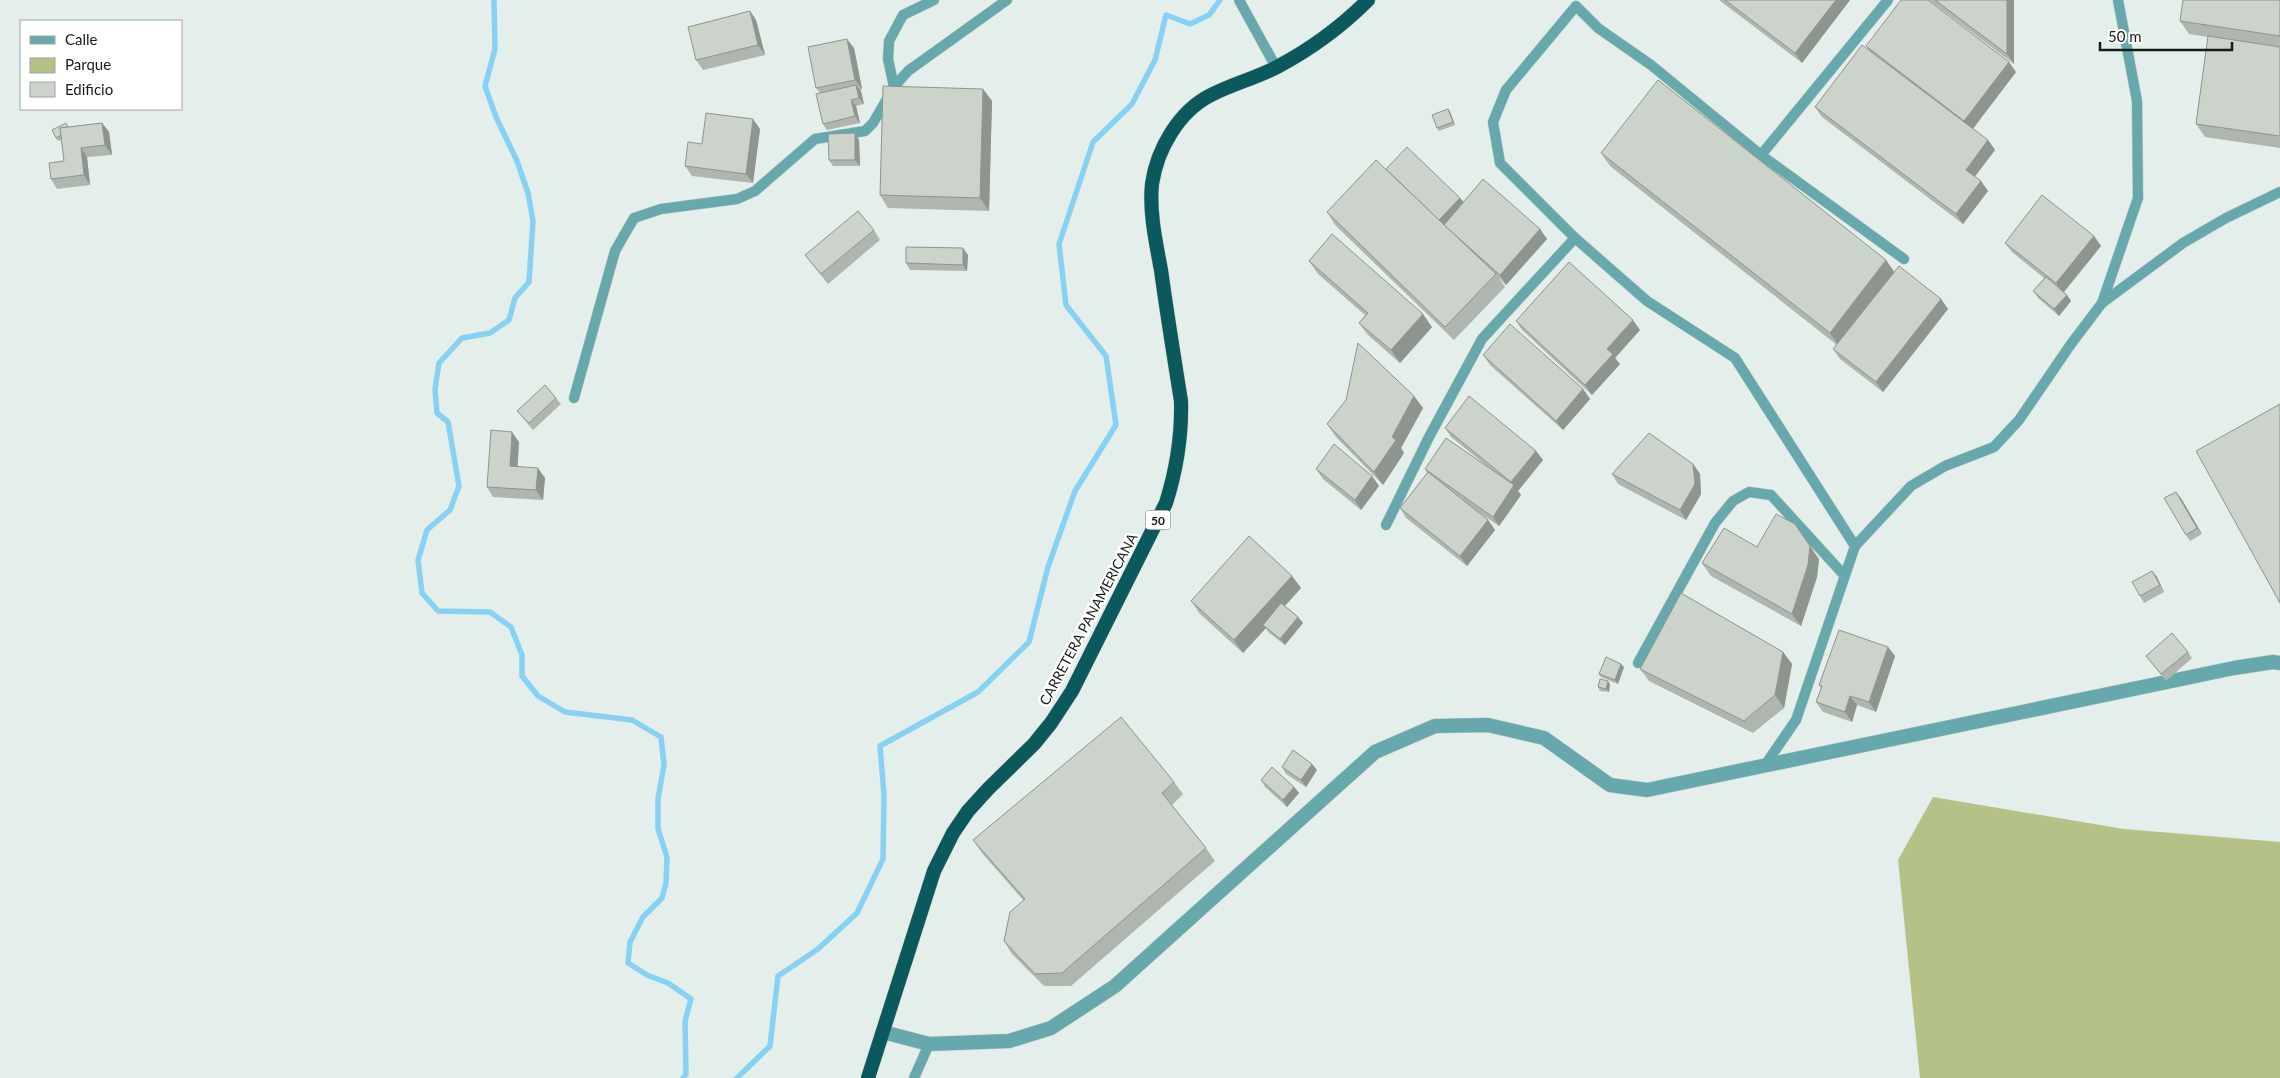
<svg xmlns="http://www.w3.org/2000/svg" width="2280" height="1078" viewBox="0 0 2280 1078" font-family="Lato,sans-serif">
	<rect width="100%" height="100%" fill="#e4efec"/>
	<path fill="#b4c288" d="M1933,797L2124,829L2280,842V1078H1920L1898,860Z"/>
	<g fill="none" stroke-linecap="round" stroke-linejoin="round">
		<g stroke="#86d1f4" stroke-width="5.5">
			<path d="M494,0L495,49L485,86L496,117L517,161L528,193L533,221L529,282L515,298L509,320L490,333L462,338L439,363L435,389L437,413L448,422L459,486L450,510L427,530L418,560L422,593L438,611L490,612L511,627L522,655V676L538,696L565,712L632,720L661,737L664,765L658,799V829L667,857L666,883L662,898L643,917L630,942L628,963L647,975L668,983L691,999L685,1021L686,1074L683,1078"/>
			<path d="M737,1078L770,1046L778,976L818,949L857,913L883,859L884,795L880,746L978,692L1029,642L1048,567L1075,491L1116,425L1106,356L1066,305L1059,244L1093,142L1132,104L1155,60L1166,15L1190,24L1209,15L1220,0"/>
		</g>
		<defs>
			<g id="service">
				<path d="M1239,0L1276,67"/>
				<path d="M894,87L888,59L889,41L903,15L934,0"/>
				<path d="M1761,155L1888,0"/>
				<path d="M2102,303L2138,198L2137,101L2118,0"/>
				<path d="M574,398L615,251L634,218L661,209L737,199L755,191L815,139L865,131L873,123L894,87L908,71L1007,0"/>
				<path d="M1386,525L1429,437L1482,339L1575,238"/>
				<path d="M1855,546L1911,486L1945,466L1994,447L2019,420L2071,344L2102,303L2183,243L2226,218L2280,192"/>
				<path d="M1638,663L1715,523L1733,501L1749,492L1771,495L1844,575"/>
				<path d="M1765,765L1796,720L1855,546L1735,358L1647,301L1575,238L1500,163L1493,122L1506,90L1576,6L1598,28L1651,65L1761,155L1904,259"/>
				<path d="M914,1078L929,1044"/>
			</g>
			<path id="minor" d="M883,1032L929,1044L1009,1041L1051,1028L1115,986L1375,752L1435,726L1488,725L1544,738L1610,785L1647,790L2234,668L2273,662L2280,663"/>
			<path id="trunk" d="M868,1078L934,871L953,833L968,811L988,789L1034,744L1051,723L1072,691L1166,503C1177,468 1182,437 1181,401C1174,357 1167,314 1161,270C1156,243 1149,211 1152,184C1157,149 1179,111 1211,95C1232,84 1256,78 1277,67C1311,49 1341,27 1368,0"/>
		</defs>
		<use href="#service" stroke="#bfc9c6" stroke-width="11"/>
		<use href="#minor" stroke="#bfc9c6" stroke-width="15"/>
		<use href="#trunk" stroke="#bfc9c6" stroke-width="15"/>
		<use href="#service" stroke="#67a8ad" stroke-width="10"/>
		<use href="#minor" stroke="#67a8ad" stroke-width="14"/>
		<use href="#trunk" stroke="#0b585d" stroke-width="14"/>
	</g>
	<g fill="#afb5af">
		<path d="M1719,0H1850L1802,63Z"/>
		<path d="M1929,0H2014V64Z"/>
		<path d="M2280,0V148L2205,137L2196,124L2208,37L2189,34L2180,21Z"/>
		<path d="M750,11L756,20L765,55L703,70L696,60Z"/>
		<path d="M1866,46L2016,72L1973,129L1988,140L1995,150L1975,176L1988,191L1963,224L1822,117L1815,107L1870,51Z"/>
		<path d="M854,48L862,89L860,90L864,104L856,106L860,123L827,130L823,124L820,93L816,88Z"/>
		<path d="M983,89L992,101L989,211L888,208L880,195Z"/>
		<path d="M1448,109L1450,112L1455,125L1439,131L1437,128Z"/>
		<path d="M102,123L109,132L112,155L87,157L90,185L57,189L51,179L64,161L61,140L58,141L56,138L68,127Z"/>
		<path d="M760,129L753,183L692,176L685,166L702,144Z"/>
		<path d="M855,133L859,140L860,166H833L829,160Z"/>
		<path d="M1601,153L1886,260L1894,272L1941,299L1948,309L1883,392L1840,359L1833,349L1837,345L1610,166Z"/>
		<path d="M1386,169L1460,198L1464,202L1540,229L1547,239L1506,285L1499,278L1505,287L1454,340L1335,225L1327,212Z"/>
		<path d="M874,230L880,240L828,284L812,264L805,255Z"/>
		<path d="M2094,236L2101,246L2064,292L2067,295L2071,301L2059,316L2038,298L2033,291L2044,278L2012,252L2005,243Z"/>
		<path d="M968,255L967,271L910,270L906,263Z"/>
		<path d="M1309,261L1432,327L1400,363L1368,335L1359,323L1365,315L1318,274Z"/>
		<path d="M1516,321L1640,330L1615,358L1620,364L1592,395L1522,330Z"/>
		<path d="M1483,355L1583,389L1590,399L1563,430L1490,365Z"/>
		<path d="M1414,396L1423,408L1401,448L1404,453L1383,485L1336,437L1327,424Z"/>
		<path d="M556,398L561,404L533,430L522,417L517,411Z"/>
		<path d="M1445,428L1536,451L1543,460L1518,491L1521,495L1499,526L1468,505L1488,520L1495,530L1467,566L1406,518L1400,508L1427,473L1425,469L1487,466L1451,437Z"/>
		<path d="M519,442L517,467L545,478L543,500L493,497L487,487Z"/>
		<path d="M1693,464L1700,474L1701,494L1686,520L1618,484L1612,474Z"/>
		<path d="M1316,469L1372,476L1379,486L1361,510L1323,479Z"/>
		<path d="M2176,492L2202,534L2190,541L2186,535Z"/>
		<path d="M1757,547L1819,559L1817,577L1801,626L1711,576L1702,563Z"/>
		<path d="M2152,571L2157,577L2164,592L2144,603L2140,596Z"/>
		<path d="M1292,576L1301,588L1285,606L1298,617L1303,623L1285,645L1268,632L1266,628L1243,653L1200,614L1191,601Z"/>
		<path d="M1888,647L1895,656L1876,712L1857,705L1852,722L1823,712L1816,702L1821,688L1819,685Z"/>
		<path d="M1783,652L1792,664L1784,708L1753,733L1649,681L1640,669Z"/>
		<path d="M2188,652L2192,658L2166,681L2146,656Z"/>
		<path d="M1624,667L1618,684L1601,677L1599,674Z"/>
		<path d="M1610,684L1609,692L1600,691L1598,687Z"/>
		<path d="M1282,767L1317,770L1306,787L1286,774Z"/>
		<path d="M1261,780L1294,787L1299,793L1287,807L1265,787Z"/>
		<path d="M1174,782L1183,794L1172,805L1206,848L1215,861L1071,986H1044L1012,954L1004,941L1023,900L982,853L973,840Z"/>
	</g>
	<g fill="#8e948e">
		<path d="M1836,0H1850L1802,63L1795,53Z"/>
		<path d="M2007,0H2014V64L2007,54Z"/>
		<path d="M750,11L756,20L765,55L758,45Z"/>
		<path d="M847,39L854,48L862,89L855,80Z"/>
		<path d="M2009,62L2016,72L1971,131L1964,121Z"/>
		<path d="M856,85L861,91L864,104L859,98Z"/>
		<path d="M983,89L992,101L989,211L980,198Z"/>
		<path d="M851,100L856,106L860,123L855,116Z"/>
		<path d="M1448,109L1450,112L1455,125L1453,122Z"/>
		<path d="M753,119L760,129L753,183L746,174Z"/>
		<path d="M102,123L109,132L112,155L105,145Z"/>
		<path d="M855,133L859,140L860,166L855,160Z"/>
		<path d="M1988,140L1995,150L1973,179L1966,170Z"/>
		<path d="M81,148L87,157L90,185L84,175Z"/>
		<path d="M1981,181L1988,191L1963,224L1956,214Z"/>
		<path d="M1460,198L1467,207L1447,228L1439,220Z"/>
		<path d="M1540,229L1547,239L1506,285L1500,275Z"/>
		<path d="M2094,236L2101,246L2063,293L2056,283Z"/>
		<path d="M963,248L968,255L967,271L963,265Z"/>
		<path d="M1886,260L1895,273L1839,346L1830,333Z"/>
		<path d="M2067,295L2071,301L2059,316L2054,309Z"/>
		<path d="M1941,299L1948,309L1883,392L1876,382Z"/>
		<path d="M1423,314L1432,327L1400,363L1391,350Z"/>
		<path d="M1633,320L1640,330L1615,358L1620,364L1592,395L1585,385L1607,349Z"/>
		<path d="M1583,389L1590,399L1563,430L1556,421Z"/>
		<path d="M1414,396L1423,408L1401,448L1404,453L1383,485L1374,472L1392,437Z"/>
		<path d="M512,432L519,442L517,476L510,466Z"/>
		<path d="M1536,451L1543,460L1518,491L1521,495L1499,526L1493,517L1514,486L1511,482Z"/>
		<path d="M1693,464L1700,474L1701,494L1686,520L1680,510Z"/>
		<path d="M538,468L545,478L543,500L536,490Z"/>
		<path d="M1372,476L1379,486L1361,510L1355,500Z"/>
		<path d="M2176,492L2181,498L2202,534L2197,528Z"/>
		<path d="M1488,520L1495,530L1467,566L1460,556Z"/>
		<path d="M1795,524L1819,559L1817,577L1801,626L1792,614Z"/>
		<path d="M2152,571L2157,577L2164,592Z"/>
		<path d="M1292,576L1301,588L1266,627L1263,625L1266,628L1243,653L1234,640Z"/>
		<path d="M1298,617L1303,623L1285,645L1280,639Z"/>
		<path d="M1888,647L1895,656L1876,712L1869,702Z"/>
		<path d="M1783,652L1792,664L1784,708L1775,695Z"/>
		<path d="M1621,664L1624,667L1618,684L1615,680Z"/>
		<path d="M1608,681L1610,684L1609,692L1606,689Z"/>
		<path d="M1850,696L1857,705L1852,722L1845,712Z"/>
		<path d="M1312,764L1317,770L1306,787L1301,780Z"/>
		<path d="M1294,787L1299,793L1287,807L1283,800Z"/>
	</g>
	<g fill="#cbd3cb" stroke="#8e948e">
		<path d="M1725,0H1836L1795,53Z"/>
		<path d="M1901,0H1928L2009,62L1964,121L1866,46Z"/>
		<path d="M1935,0H2007V54Z"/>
		<path d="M2183,0H2280V36L2180,21Z"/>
		<path d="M750,11L758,45L696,60L688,27Z"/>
		<path d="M2208,36L2280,47V136L2196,124Z"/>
		<path d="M847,39L855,80L816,88L808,47Z"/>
		<path d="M1862,45L1988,140L1966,170L1981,181L1956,214L1815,107Z"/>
		<path d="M1658,80L1886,260L1830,333L1601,153Z"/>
		<path d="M856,85L859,98L851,100L855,116L823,124L816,94Z"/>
		<path d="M883,86L983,89L980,198L880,195Z"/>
		<path d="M1448,109L1453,122L1437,128L1432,115Z"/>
		<path d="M706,113L753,119L746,174L685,166L688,142L702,144Z"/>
		<path d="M66,123L68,127L60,128L61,135L56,138L52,130Z"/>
		<path d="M102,123L105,145L81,148L84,175L51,179L49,163L64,161L60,128Z"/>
		<path d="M855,133V160H829L828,134Z"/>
		<path d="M1407,147L1460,198L1439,220L1386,169Z"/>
		<path d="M1376,160L1496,274L1445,327L1327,212Z"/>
		<path d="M1483,179L1540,229L1500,275L1444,225Z"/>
		<path d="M2042,195L2094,236L2056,283L2005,243Z"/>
		<path d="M858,211L874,230L821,274L805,255Z"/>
		<path d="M1332,234L1423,314L1391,350L1359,323L1368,313L1309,261Z"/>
		<path d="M906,247L963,248V265L906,263Z"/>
		<path d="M1569,262L1633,320L1607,349L1613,354L1585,385L1516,321Z"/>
		<path d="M1899,266L1941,299L1876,382L1833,349Z"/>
		<path d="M2046,277L2067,295L2054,309L2033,291Z"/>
		<path d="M1510,324L1583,389L1556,421L1483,355Z"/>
		<path d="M1358,343L1414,396L1392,437L1396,440L1374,472L1327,424L1346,400Z"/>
		<path d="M545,385L556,398L529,423L517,411Z"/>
		<path d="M1469,396L1536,451L1511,482L1445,428Z"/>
		<path d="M2280,404V603L2196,451Z"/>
		<path d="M491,430L512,432L510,466L538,468L536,490L487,487Z"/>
		<path d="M1649,433L1693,464L1695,484L1680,510L1612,474Z"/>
		<path d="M1446,438L1514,485L1493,517L1425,469Z"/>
		<path d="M1334,444L1372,476L1355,500L1316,469Z"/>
		<path d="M1428,472L1488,520L1460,556L1400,508Z"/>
		<path d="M2176,492L2197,528L2186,535L2164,498Z"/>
		<path d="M1776,514L1795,524L1810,546L1808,565L1792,614L1702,563L1724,528L1757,547Z"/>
		<path d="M1249,536L1292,576L1234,640L1191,601Z"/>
		<path d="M2152,571L2160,585L2140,596L2132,582Z"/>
		<path d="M1681,593L1783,652L1775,695L1744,721L1640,669Z"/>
		<path d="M1281,603L1298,617L1280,639L1263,625Z"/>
		<path d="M1839,630L1888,647L1869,702L1850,696L1845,712L1816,702L1822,686L1819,685Z"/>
		<path d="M2172,633L2188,652L2161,674L2146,656Z"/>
		<path d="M1606,657L1621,664L1615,680L1599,674Z"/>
		<path d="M1600,679L1608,681L1606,689L1598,687Z"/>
		<path d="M1121,717L1174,782L1162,793L1206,848L1062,973L1035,974L1004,941L1010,912L1025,899L973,840Z"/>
		<path d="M1293,750L1312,764L1301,780L1282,767Z"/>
		<path d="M1272,767L1294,787L1283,800L1261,780Z"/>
	</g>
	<g text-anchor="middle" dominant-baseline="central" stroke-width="5" stroke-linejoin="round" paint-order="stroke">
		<rect fill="#fff" stroke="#5d5f5f" stroke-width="1" x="1145.5" y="510.5" width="25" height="19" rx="4"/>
		<g font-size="12" font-weight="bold" fill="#171b1a">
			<text x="1158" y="520">50</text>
		</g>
		<g font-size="14" fill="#171b1a" stroke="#fff">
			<text transform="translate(1088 619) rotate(-62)">CARRETERA PANAMERICANA</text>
		</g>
	</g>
	<rect x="20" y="20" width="162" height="90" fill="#ffffff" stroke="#a2a4a3"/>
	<rect x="30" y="36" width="25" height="8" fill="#67a8ad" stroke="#a2a4a3"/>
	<text x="65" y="45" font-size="15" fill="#171b1a">Calle</text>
	<rect x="30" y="58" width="25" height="15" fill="#b4c288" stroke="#a2a4a3"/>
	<text x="65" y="70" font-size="15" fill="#171b1a">Parque</text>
	<rect x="30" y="82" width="25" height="15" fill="#cbd3cb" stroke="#a2a4a3"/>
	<text x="65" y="95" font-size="15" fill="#171b1a">Edificio</text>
	<path d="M2100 42v8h132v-8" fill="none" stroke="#171b1a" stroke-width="2.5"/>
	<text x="2108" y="42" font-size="15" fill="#171b1a" stroke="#ffffff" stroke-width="4" paint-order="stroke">50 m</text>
</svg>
